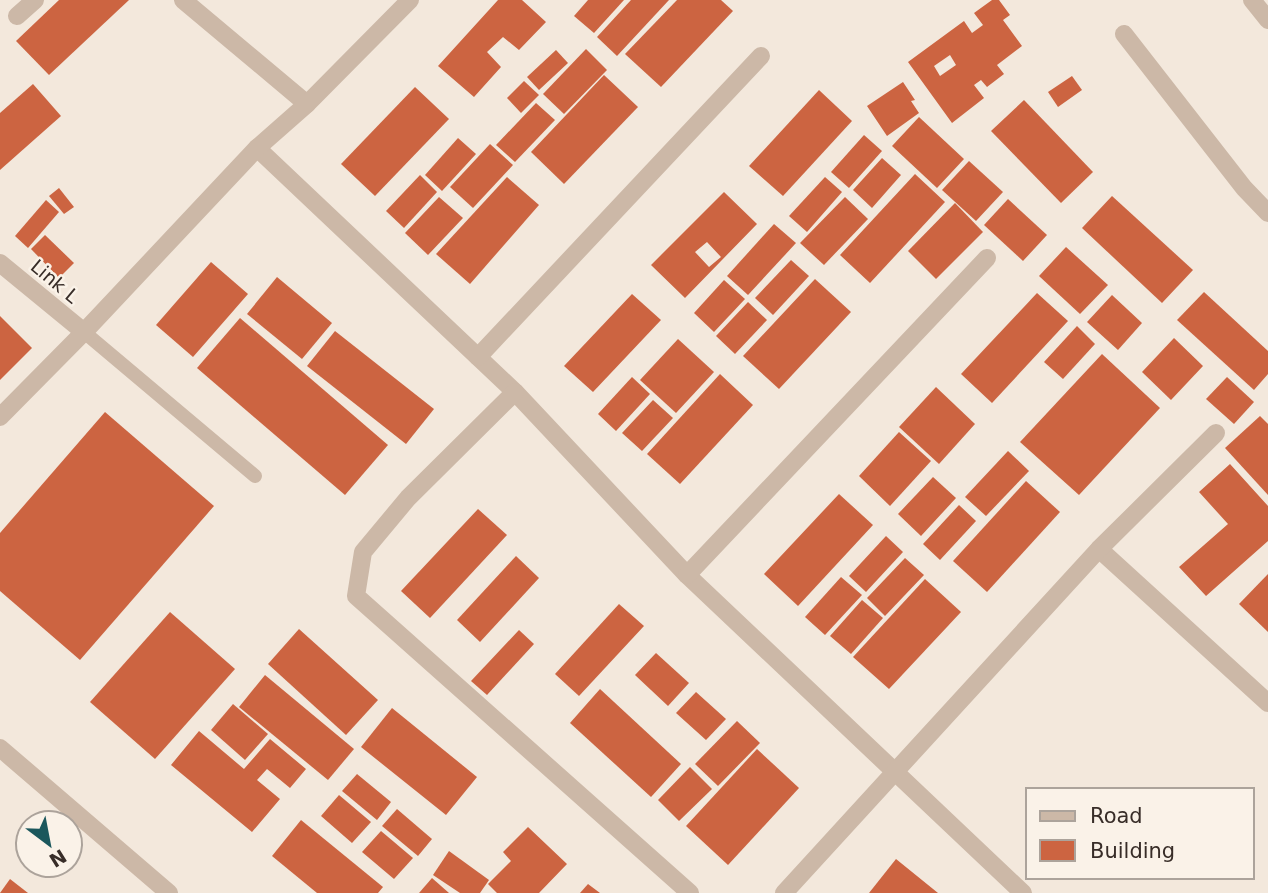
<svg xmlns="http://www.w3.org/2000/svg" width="1268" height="893" viewBox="0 0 1268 893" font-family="'DejaVu Sans',sans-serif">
	<rect width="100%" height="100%" fill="#f3e8dc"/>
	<g fill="#cc6441" fill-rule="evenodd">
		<path d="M59,0H129L49,75L16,41Z"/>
		<path d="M498,0H522L546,22L519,50L503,37L487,52L501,67L474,97L438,66Z"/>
		<path d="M588,0H624L594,33L574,16Z"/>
		<path d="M631,0H669L617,56L597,37Z"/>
		<path d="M677,0H721L733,11L661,87L625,54Z"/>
		<path d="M992,0H999L1010,15L1003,20L1022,46L997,65L1004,74L987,87L981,80L974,85L984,98L952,123L908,62L964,21L972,33L983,25L974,13ZM950,55L956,65L940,76L934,66Z"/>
		<path d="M586,49L607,70L564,114L543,94Z"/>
		<path d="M556,50L568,63L539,90L527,77Z"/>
		<path d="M604,75L638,107L564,184L531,152Z"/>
		<path d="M1072,76L1082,90L1058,107L1048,92Z"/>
		<path d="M524,81L539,95L521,113L507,98Z"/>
		<path d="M903,82L915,100L911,101L919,113L887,136L867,106Z"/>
		<path d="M33,84L61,116L0,170V113Z"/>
		<path d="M415,87L449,119L375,196L341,164Z"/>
		<path d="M819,90L852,121L783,196L749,166Z"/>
		<path d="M1024,100L1093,172L1061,203L991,131Z"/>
		<path d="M536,103L555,120L515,162L496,145Z"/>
		<path d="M919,117L964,159L937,188L892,146Z"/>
		<path d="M864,135L882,151L849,188L831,172Z"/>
		<path d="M458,138L476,154L442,191L425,175Z"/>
		<path d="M490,144L513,165L473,208L450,187Z"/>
		<path d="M882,158L901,175L872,208L853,190Z"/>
		<path d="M969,161L1003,192L976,221L942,190Z"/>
		<path d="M915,174L945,202L870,283L840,255Z"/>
		<path d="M420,175L437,192L404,228L386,211Z"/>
		<path d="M507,177L539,205L470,284L436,254Z"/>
		<path d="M825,177L842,192L807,232L789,216Z"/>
		<path d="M59,188L74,207L64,214L49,196Z"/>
		<path d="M724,192L757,224L685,298L651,265ZM707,242L721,257L709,267L695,252Z"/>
		<path d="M1112,196L1193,270L1162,303L1082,228Z"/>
		<path d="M439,197L463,218L428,255L405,233Z"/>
		<path d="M845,197L868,219L824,265L800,243Z"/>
		<path d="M1008,199L1047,235L1023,261L984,225Z"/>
		<path d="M46,200L59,212L28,248L15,236Z"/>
		<path d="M955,203L983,232L936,279L908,251Z"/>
		<path d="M774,224L796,243L748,295L727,276Z"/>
		<path d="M45,235L74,263L59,278L31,249Z"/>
		<path d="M1066,247L1108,285L1080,314L1039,276Z"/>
		<path d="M791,260L809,276L773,315L755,298Z"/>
		<path d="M211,262L248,294L193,357L156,325Z"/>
		<path d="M277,277L332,323L302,359L247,314Z"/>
		<path d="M815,279L851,312L779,389L743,356Z"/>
		<path d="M724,280L745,299L714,332L694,313Z"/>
		<path d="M1204,292L1268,351V374L1254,390L1177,320Z"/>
		<path d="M1037,293L1068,321L992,403L961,374Z"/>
		<path d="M632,294L661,320L593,392L564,366Z"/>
		<path d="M1112,295L1142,323L1118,350L1087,322Z"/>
		<path d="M748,302L767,320L735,354L716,336Z"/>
		<path d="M0,316L32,348L0,380Z"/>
		<path d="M240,318L388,445L345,495L197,368Z"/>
		<path d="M1077,326L1095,344L1063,379L1044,362Z"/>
		<path d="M335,331L434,409L406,444L307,366Z"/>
		<path d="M1174,338L1203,366L1171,400L1142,372Z"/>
		<path d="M678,339L714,372L676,413L640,380Z"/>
		<path d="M1102,354L1160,408L1079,495L1020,442Z"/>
		<path d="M720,374L753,405L680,484L647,454Z"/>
		<path d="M632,377L650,394L616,431L598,414Z"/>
		<path d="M1227,377L1254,402L1234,424L1206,399Z"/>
		<path d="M936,387L975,424L939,464L899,427Z"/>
		<path d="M653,400L673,418L642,451L622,433Z"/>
		<path d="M105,412L214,506L80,660L0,591V533Z"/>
		<path d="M1260,416L1268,424V495L1225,448Z"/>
		<path d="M899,432L931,461L890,506L859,476Z"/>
		<path d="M1008,451L1029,471L986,516L965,497Z"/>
		<path d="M1230,464L1268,506V541L1206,596L1179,567L1228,524L1199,492Z"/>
		<path d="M933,477L956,498L921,536L898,514Z"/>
		<path d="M1026,481L1060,512L987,592L953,561Z"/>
		<path d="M839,494L873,525L798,606L764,574Z"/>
		<path d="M959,505L976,521L940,560L923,544Z"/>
		<path d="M478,509L507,535L430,618L401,591Z"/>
		<path d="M886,536L903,552L866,592L849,576Z"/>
		<path d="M516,556L539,578L480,642L457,620Z"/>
		<path d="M905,558L924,575L885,616L867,598Z"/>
		<path d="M1268,574V632L1239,604Z"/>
		<path d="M841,577L862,595L825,635L805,617Z"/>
		<path d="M925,579L961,612L889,689L853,657Z"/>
		<path d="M862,600L883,618L851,654L830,636Z"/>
		<path d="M619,604L644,626L579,696L555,674Z"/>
		<path d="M170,612L235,669L155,759L90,702Z"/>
		<path d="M299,629L378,700L346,735L268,664Z"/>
		<path d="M519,630L534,644L487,695L471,681Z"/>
		<path d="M656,653L689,683L668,706L635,675Z"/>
		<path d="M265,675L354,749L328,780L239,707Z"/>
		<path d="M600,689L681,764L651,797L570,723Z"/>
		<path d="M696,692L726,719L706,740L676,713Z"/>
		<path d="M233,704L268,734L245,760L211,730Z"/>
		<path d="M392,708L477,777L446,815L361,747Z"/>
		<path d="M737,721L760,743L718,786L695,764Z"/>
		<path d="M199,731L244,769L270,739L306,769L290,788L267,769L257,780L280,799L252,832L171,765Z"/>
		<path d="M757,749L799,788L728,865L686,826Z"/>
		<path d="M690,767L712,789L679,821L658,800Z"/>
		<path d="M357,774L391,802L377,820L342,791Z"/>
		<path d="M339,795L371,822L352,843L321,816Z"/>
		<path d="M397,809L432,839L418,856L382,826Z"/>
		<path d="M301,820L383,887L378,893H317L272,856Z"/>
		<path d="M528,827L567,864L539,893H497L488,884L511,861L503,852Z"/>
		<path d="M381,831L413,858L394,879L362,852Z"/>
		<path d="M449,851L489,880L480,893H460L433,875Z"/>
		<path d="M896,859L938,893H869Z"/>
		<path d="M432,878L449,893H419Z"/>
		<path d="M10,879L28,893H0Z"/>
		<path d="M588,884L600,893H580Z"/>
	</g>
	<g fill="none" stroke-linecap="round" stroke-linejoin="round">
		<path stroke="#ccb8a7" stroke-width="14" d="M84,332L255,476"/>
		<g stroke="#ccb8a7" stroke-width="18">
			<path d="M183,0L307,104"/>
			<path d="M1252,0L1268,20"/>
			<path d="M17,16L35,0"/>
			<path d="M1124,34L1244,188L1268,213"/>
			<path d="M257,148L515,392L687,575L1023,893"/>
			<path d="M0,263L84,332"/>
			<path d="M478,357L761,56"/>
			<path d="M515,392L408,498L363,552L356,596L690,893"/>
			<path d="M0,417L84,332L257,148L307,104L410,0"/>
			<path d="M1099,549L1268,703"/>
			<path d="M687,575L987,258"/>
			<path d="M0,748L169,893"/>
			<path d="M784,893L1099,549L1216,433"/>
		</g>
	</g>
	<g text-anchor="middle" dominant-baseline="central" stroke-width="5" stroke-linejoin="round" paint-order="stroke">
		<g font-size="19" fill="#382d28" stroke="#faf2e8">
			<text transform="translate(55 281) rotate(40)">Link L</text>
		</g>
	</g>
	<rect x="1026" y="788" width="228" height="91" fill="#faf2e8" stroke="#aca39b" stroke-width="2"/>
	<rect x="1040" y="811" width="35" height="10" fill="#ccb8a7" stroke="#aca39b" stroke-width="2"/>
	<text x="1090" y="823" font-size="21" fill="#382d28">Road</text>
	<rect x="1040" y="840" width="35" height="21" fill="#cc6441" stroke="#aca39b" stroke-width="2"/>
	<text x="1090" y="858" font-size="21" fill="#382d28">Building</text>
	<g transform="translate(49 844) rotate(148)"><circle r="33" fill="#faf2e8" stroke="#aca39b" stroke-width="2"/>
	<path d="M0-5L12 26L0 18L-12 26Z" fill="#1b575c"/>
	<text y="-10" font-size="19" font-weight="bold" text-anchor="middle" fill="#382d28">N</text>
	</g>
</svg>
